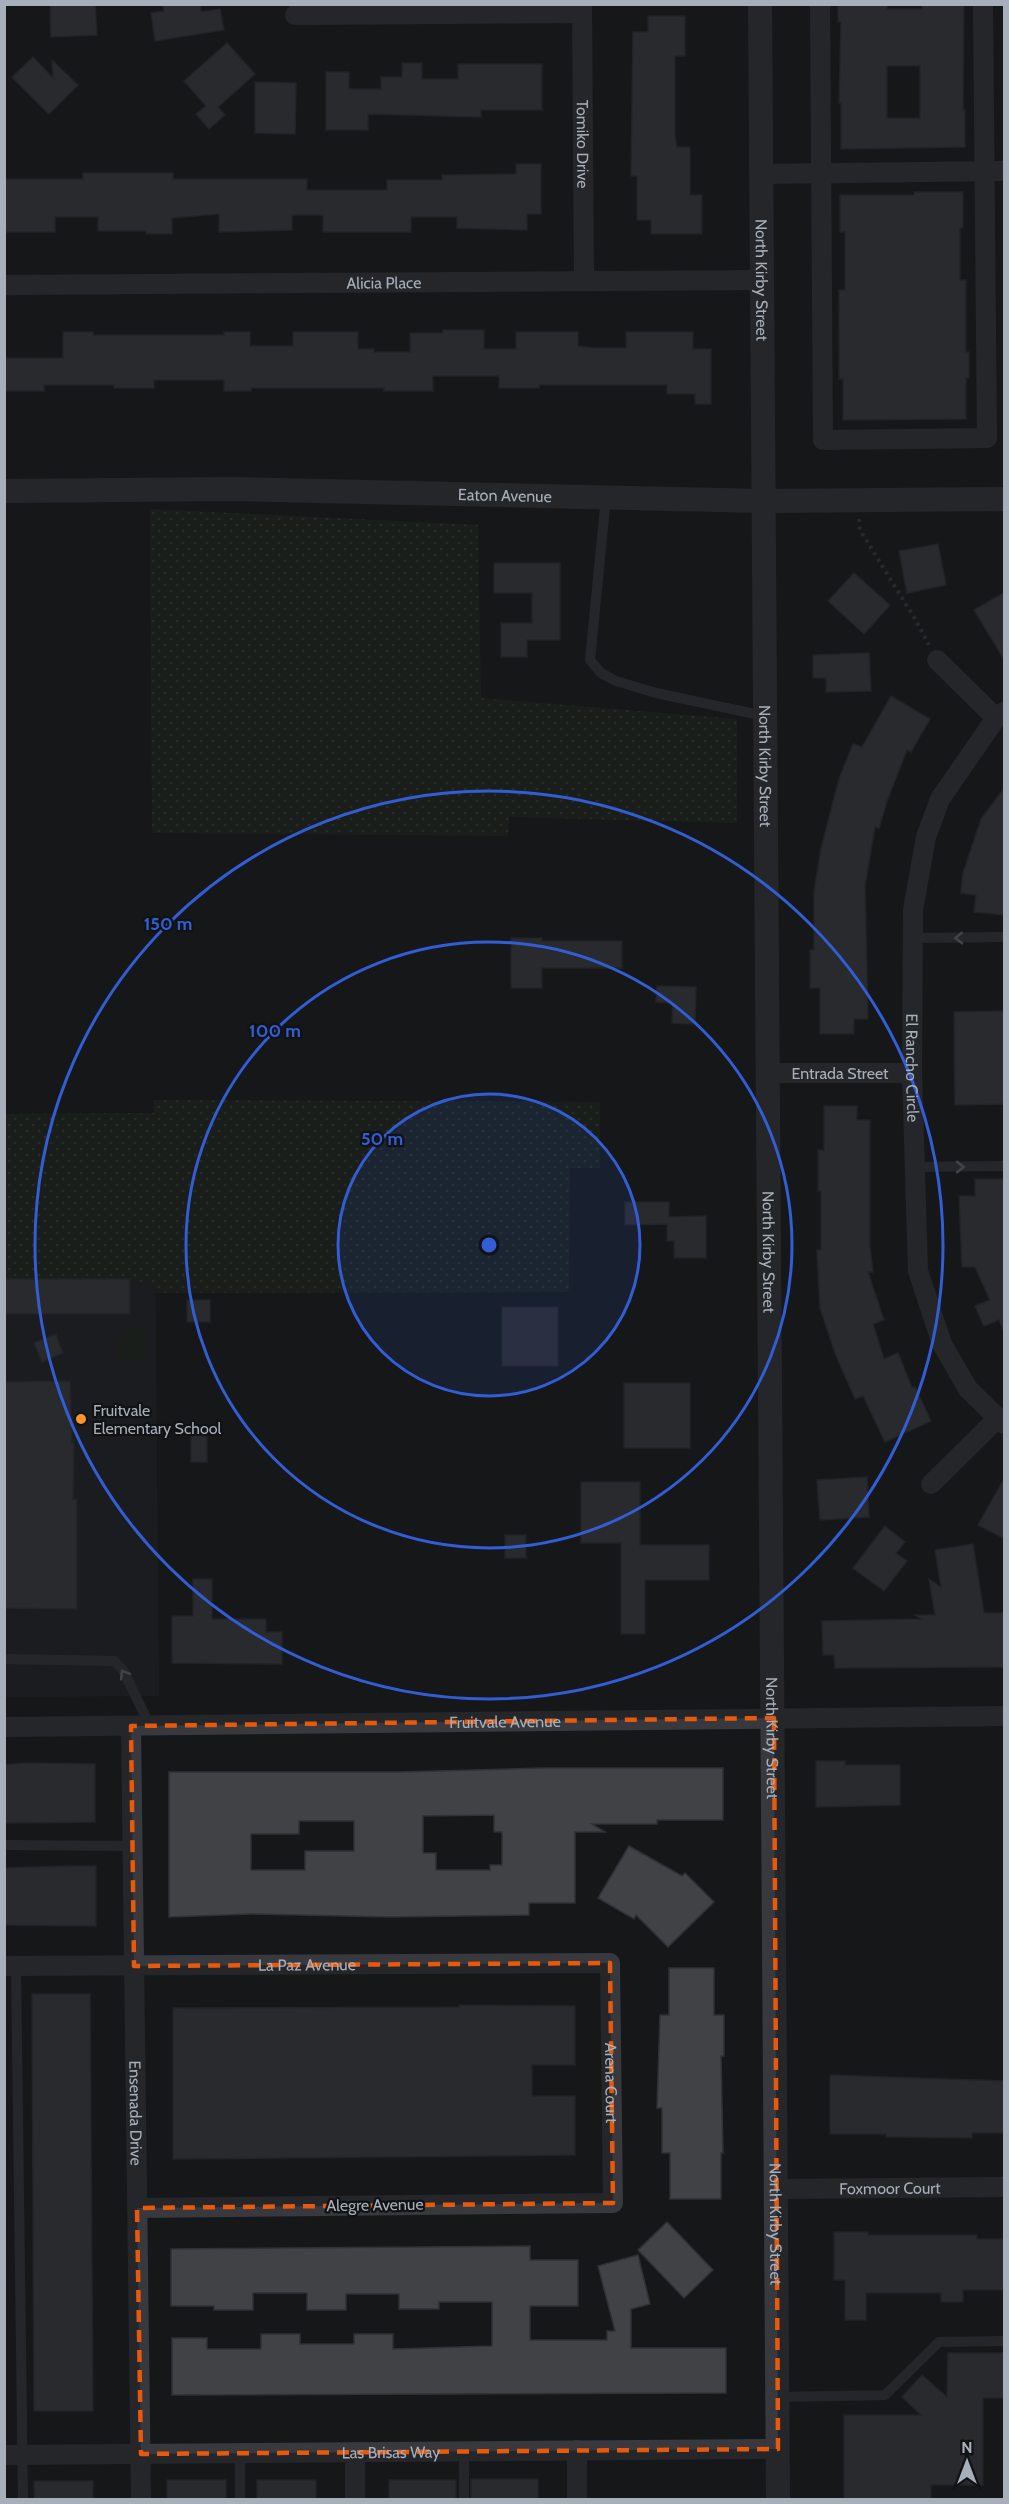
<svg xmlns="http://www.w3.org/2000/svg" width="1009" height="2504" viewBox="0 0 1009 2504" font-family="Cabin,sans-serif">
	<defs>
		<pattern id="grass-dots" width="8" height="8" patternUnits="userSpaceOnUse" patternTransform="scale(1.5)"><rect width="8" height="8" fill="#1e271e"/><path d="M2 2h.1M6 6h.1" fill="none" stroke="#3c443d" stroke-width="1.8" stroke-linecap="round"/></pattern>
	</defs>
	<rect width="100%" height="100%" fill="#161719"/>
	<path fill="#222326" d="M154,1113L159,1696L5,1697L4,1114Z"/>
	<g fill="url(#grass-dots)">
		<path d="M150,509L478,525L481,698L737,719V823L509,817L508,836L152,833Z"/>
		<path d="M154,1100L600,1102V1168H570L569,1292L155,1293V1283H5L4,1114L154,1113Z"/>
	</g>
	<g fill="#1e271e">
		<path d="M146,1328L147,1360L118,1361L117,1335H127V1329Z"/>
		<path d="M4,1329H11V1354L7,1360L5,1359Z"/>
	</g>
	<g fill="#404246" stroke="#303135" stroke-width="1.5" fill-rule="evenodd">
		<path d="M50,4H95L97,35L51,37Z"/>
		<path d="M163,4H200L201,12L220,9L224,30L155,41L151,13L164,11Z"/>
		<path d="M838,4H887V9H922V4H964L963,110H965V147L841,149V103H839L841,22H838ZM887,66H920V118H887Z"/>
		<path d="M648,16H685V56H675V136L677,147H690V195H702V234H651V220H637V176H631L633,32H648Z"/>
		<path d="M227,43L255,74L218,107L225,115L209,129L196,114L206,106L184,81Z"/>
		<path d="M33,57L53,78L52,60L78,85L49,114L12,77Z"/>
		<path d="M402,63H422V79H458V64H542V110H481V117L368,114V130H326V72H349V89H381V77H402Z"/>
		<path d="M255,82L296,83L295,134L255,133Z"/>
		<path d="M516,164H541V214H527V230L457,228V217H411V232H323V215H292V230L219,232V214L172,218V234H146V231H98V217H55V232H4V179H83V173H173V179H307V190H387V180H442V175L516,174Z"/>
		<path d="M914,192H963V228H960V280H966V352H969V378H966V419L843,420V379H839V290H845V232H840V195H914Z"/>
		<path d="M443,330H484V349H516V332H578V346L593,348H626V332H693V349H711V404H695V394H667V385H539V388H499V376H433V391H384V388H251V391H224V380H154V388H114V385H44V391H4V358H63V332H93V335H224V332H250V346H293V332H358V349H374V352H410V333H443Z"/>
		<path d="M938,544L946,585L907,593L899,551Z"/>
		<path d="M494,563H560V640H527V657H501V623H532V593H494Z"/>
		<path d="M854,573L890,605L864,634L828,601Z"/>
		<path d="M1005,592V661L974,610Z"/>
		<path d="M869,653L871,691L826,692V678H813V655Z"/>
		<path d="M891,696L930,719L911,752L907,750L887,801L879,828L875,827L865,886L868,1019H854V1034H820V988H810V950H814V892L821,849L839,779L853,744L862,747Z"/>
		<path d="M1005,787V915L974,912L976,895L961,893L963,873L981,819Z"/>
		<path d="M511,938H542V941H622V968H542V988H511Z"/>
		<path d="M657,986L696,987L695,1024L672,1023L673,1003L656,1002Z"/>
		<path d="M1005,1011V1104L955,1105L954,1012Z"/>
		<path d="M824,1106H857V1120H870V1247L873,1272H868L884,1320L873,1324L884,1359L898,1353L912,1388L915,1387L931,1421L885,1442L863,1396L855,1399L835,1353L820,1308L817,1250H821V1191H818V1150H824Z"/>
		<path d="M975,1179H1005V1334L999,1320L984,1326L975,1306L990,1300L975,1267H962L959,1196H975Z"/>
		<path d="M625,1202H669V1217L706,1216V1258H674V1241H667V1224L625,1225Z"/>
		<rect x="4" y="1279" width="126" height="35"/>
		<rect x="187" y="1300" width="23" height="22"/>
		<rect x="502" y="1307" width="56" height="59"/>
		<path d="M56,1334L63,1353L42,1362L34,1343Z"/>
		<path d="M70,1381L72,1443H74L73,1499H77V1609L4,1608V1382Z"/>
		<rect x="624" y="1383" width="66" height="65"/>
		<rect x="191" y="1433" width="16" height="29"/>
		<path d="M867,1477L869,1517L820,1520L817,1480Z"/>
		<path d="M1005,1477V1539L978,1525Z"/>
		<path d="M581,1482H640V1545H709V1580H645V1634H621V1543H581Z"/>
		<path d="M885,1526L905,1542L896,1553L907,1561L884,1591L853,1568Z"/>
		<rect x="505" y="1535" width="21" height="23"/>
		<path d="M973,1544L984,1613H1005V1667L835,1668L834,1655H823L822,1621L921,1619L915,1615H935L929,1579L941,1587L935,1550Z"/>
		<path d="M193,1579H212V1619H266V1632H282V1664L172,1663V1616H193Z"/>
		<path d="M816,1761H845V1765H900V1805L816,1807Z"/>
		<path d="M23,1763L95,1764V1822L4,1823V1765Z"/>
		<path d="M541,1768H723V1820H657V1824H592L605,1832H575V1903H529V1915L390,1917L251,1914L169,1917V1772H400ZM494,1815V1832H502V1865H490V1870H436V1853H423V1816ZM299,1821H354V1851H305V1870H251V1834H299Z"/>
		<path d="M629,1846L682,1876L685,1873L714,1902L668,1947L636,1915L634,1919L598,1898Z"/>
		<path d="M69,1866H96V1926L4,1925V1868Z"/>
		<path d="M669,1968H714V2015H724V2056H721L723,2153H721V2199H670V2153H662V2108H657L660,2015H669Z"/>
		<path d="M32,1994H90L93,2411H34Z"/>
		<path d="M459,2005L575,2006V2065H532V2096H575V2155L173,2159V2008L459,2007Z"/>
		<path d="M830,2075L1005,2081V2133H972V2138L886,2137V2134H830Z"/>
		<path d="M667,2222L713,2270L684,2298L638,2250Z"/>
		<path d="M834,2232H868V2235H977V2239H1005V2290H963V2302H941V2293H866V2320H845V2280H834Z"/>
		<path d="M530,2246V2260H578V2306H530V2340H607V2331H615L598,2266L638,2255L650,2304L631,2309V2348H726V2393L172,2395V2338H207V2349H261V2334H300V2344H354V2334H393V2349L492,2346V2302H439V2309H399V2294H346V2310H307V2293H253V2310H214V2306H171V2249Z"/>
		<path d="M948,2353H1005V2398H983V2485H931V2499H844V2415H921L902,2397L922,2375L947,2397Z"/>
		<rect x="471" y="2479" width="67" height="20"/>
		<rect x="167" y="2480" width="59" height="19"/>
		<rect x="257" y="2480" width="59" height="19"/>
		<rect x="389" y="2480" width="67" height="19"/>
		<rect x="34" y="2481" width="59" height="18"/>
	</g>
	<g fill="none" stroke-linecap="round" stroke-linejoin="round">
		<path stroke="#3d4045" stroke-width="4" stroke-dasharray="3 4.5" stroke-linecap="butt" d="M859,519L860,530L915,619L929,645"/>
		<g stroke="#37393e" stroke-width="10">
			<path d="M606,497L590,660L601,673L616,681L656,693L765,716"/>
			<path d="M913,938L1004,937"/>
			<path d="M915,1167L1004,1166"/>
			<path d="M4,1659L114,1661L123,1670L150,1726"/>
			<path d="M4,1845L132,1846"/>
			<path d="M16,1966L23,2500"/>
			<path d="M778,2397L885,2395L939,2342L1004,2341"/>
			<path d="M464,2451V2500"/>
			<path d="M240,2453V2500"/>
		</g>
		<g stroke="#37393e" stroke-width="20">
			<path id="s1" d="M582,4L584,281"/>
			<path d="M820,4L823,440L987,438L983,4"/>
			<path d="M295,15L582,13"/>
			<path d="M761,174L1004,171"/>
			<path id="s2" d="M4,285L761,280"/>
			<path d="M937,660L996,718"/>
			<path id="s3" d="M1004,712L996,718L940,799L926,837L913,910L912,1073L918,1271L942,1344L968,1389L1004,1424"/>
			<path id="s4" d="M768,1073H912"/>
			<path d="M931,1484L997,1419"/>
			<path id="s5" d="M131,1726L141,2500"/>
			<path id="s6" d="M4,1727L1004,1716"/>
			<path id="s7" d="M4,1966L610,1963L613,2203L137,2208"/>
			<path id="s8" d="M776,2189L1004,2187"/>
			<path d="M577,2450V2500"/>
			<path d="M355,2452V2500"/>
			<path id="s9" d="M4,2455L778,2449"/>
		</g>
		<g stroke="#37393e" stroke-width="24">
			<path id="s10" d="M760,4L778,2500"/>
			<path id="s11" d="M4,491L234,489L763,501L1004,499"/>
		</g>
	</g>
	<defs><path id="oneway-chevron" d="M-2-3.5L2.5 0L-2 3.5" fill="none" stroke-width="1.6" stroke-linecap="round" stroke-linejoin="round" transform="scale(1.5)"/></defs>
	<g stroke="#757a82">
		<use href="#oneway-chevron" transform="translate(959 938) rotate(179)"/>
		<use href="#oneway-chevron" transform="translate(960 1167)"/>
		<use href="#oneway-chevron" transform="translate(124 1674) rotate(-122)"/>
	</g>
	<path d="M0 0H1009V2504H0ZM774,1718L778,2449L141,2454L137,2208L613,2203L610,1963L134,1966L131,1726Z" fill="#161719" fill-opacity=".55" fill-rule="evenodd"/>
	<path fill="none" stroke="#e8590c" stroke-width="4.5" stroke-dasharray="12 8" stroke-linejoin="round" d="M774,1718L778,2449L141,2454L137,2208L613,2203L610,1963L134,1966L131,1726Z"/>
	<circle cx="489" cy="1245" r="151" fill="#325dd4" fill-opacity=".12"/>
	<g fill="none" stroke="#325dd4" stroke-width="3">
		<circle cx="489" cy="1245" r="151"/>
		<circle cx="489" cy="1245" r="303"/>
		<circle cx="489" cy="1245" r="454"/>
	</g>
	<circle fill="#ff9528" stroke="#111214" stroke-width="2" cx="81" cy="1419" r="6"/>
	<g text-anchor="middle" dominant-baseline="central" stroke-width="4.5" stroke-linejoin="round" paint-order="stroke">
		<g font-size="16" fill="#a7b0ba" stroke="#111214">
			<text stroke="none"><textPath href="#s1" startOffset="140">Tomiko Drive</textPath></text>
			<text stroke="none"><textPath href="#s10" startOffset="276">North Kirby Street</textPath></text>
			<text stroke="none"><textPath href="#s2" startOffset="380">Alicia Place</textPath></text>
			<text stroke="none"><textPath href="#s11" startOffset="501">Eaton Avenue</textPath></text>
			<text stroke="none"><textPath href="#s10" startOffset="762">North Kirby Street</textPath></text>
			<text stroke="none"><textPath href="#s3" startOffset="381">El Rancho Circle</textPath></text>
			<text stroke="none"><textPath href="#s4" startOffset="72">Entrada Street</textPath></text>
			<text stroke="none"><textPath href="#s10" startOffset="1248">North Kirby Street</textPath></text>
			<text stroke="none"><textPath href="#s6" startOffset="501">Fruitvale Avenue</textPath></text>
			<text stroke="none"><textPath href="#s10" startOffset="1734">North Kirby Street</textPath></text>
			<text stroke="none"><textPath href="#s7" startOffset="303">La Paz Avenue</textPath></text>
			<text stroke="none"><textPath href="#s7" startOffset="726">Arena Court</textPath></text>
			<text stroke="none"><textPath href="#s5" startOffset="387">Ensenada Drive</textPath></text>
			<text stroke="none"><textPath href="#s8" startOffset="114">Foxmoor Court</textPath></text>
			<text transform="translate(375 2205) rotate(-1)">Alegre Avenue</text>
			<text stroke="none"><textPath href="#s10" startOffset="2220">North Kirby Street</textPath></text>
			<text stroke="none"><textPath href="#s9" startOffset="387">Las Brisas Way</textPath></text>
		</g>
		<g font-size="16" fill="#a7b0ba" stroke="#111214" text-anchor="start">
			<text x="93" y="1410">Fruitvale<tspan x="93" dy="18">Elementary School</tspan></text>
		</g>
	</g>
	<circle cx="489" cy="1245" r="9" fill="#325dd4" stroke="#111214" stroke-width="3"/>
	<g font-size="18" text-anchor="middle" font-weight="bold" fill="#325dd4" stroke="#111214" stroke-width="4.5" stroke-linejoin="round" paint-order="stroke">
		<text x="168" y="930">150 m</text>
		<text x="275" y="1037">100 m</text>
		<text x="382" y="1145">50 m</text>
	</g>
	<rect width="1009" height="2504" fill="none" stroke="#a7b0ba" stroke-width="12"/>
	<g transform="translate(967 2462)" stroke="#111214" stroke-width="4.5" paint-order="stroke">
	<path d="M0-4.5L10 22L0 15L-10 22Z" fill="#a7b0ba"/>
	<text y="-9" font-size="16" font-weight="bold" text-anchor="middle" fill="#a7b0ba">N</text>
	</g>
</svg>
